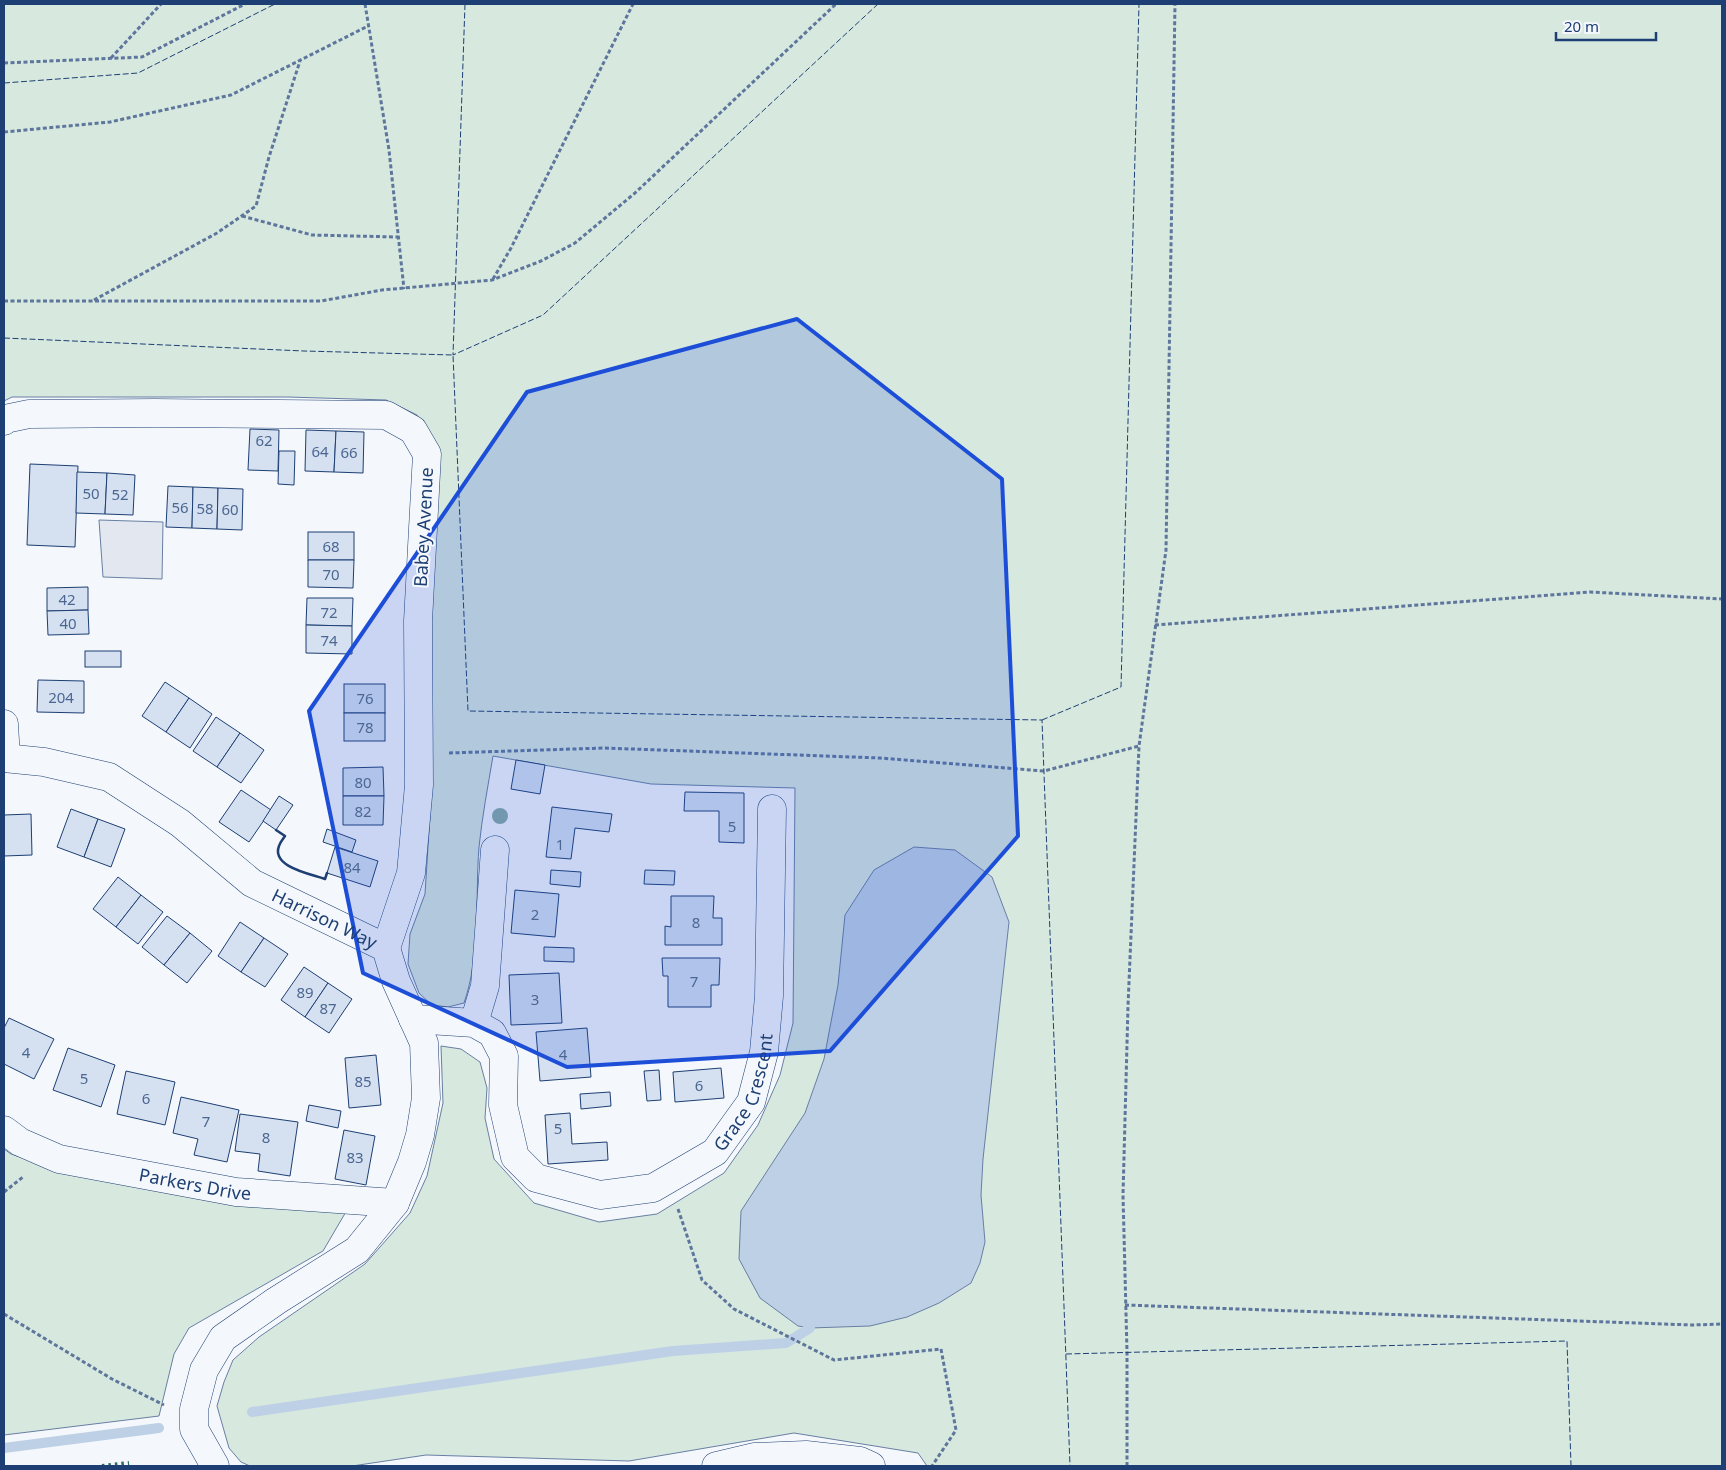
<svg xmlns="http://www.w3.org/2000/svg" width="1726" height="1470" viewBox="0 0 1726 1470" font-family="'Noto Sans',sans-serif">
	<rect width="100%" height="100%" fill="#f4f7fb"/>
	<g fill="#d7e8df" stroke="#687fa3">
		<path d="M4,4H1722V1466H927L918,1453L794,1433L629,1461L426,1455L352,1466H250L241,1462L229,1448L217,1406L224,1382L233,1360L259,1337L365,1264L410,1213L427,1176L443,1103L441,1046L461,1049L480,1062L487,1088L485,1118L494,1159L534,1203L599,1222L657,1214L724,1173L758,1125L780,1075L793,1023L795,788L651,784L493,756C488,786 482,817 479,847C475,898 481,954 464,1003L448,1007L432,1005L419,993L408,964L410,934L425,894L431,800V619L435,453L417,415L386,400L288,397H12L4,401Z"/>
		<path d="M4,1149L11,1154L51,1167L347,1210L323,1251L189,1328L174,1354L159,1416L4,1435Z"/>
	</g>
	<path fill="#e3e8f0" stroke="#687fa3" d="M99,520L163,522L162,579L103,577Z"/>
	<path fill="#bed0e5" stroke="#687fa3" d="M914,847L955,850L992,877L1009,922L983,1159L981,1195L985,1242L980,1263L971,1283L939,1303L907,1317L870,1326L810,1328L798,1326L760,1298L739,1259L741,1211L805,1113L824,1059L838,985L845,915L874,870Z"/>
	<g fill="none" stroke-linecap="round" stroke-linejoin="round">
		<g stroke="#bed0e5" stroke-width="10">
			<path d="M252,1412L673,1351L786,1343L810,1328"/>
			<path d="M4,1448L159,1428"/>
		</g>
	</g>
	<g fill="#d5e0f0" stroke="#1d3f73">
		<path d="M250,429L279,430L278,471L248,470Z"/>
		<path d="M306,430L336,431L334,472L305,471Z"/>
		<path d="M336,431L364,432L363,473L334,472Z"/>
		<path d="M279,451H295L294,485L278,484Z"/>
		<path d="M30,464L78,466L75,547L27,545Z"/>
		<path d="M77,472L107,473L105,514L76,513Z"/>
		<path d="M107,473L135,475L133,515L105,514Z"/>
		<path d="M168,486L193,487L192,528L166,527Z"/>
		<path d="M193,487L218,488L217,529L192,528Z"/>
		<path d="M218,488L243,489L242,530L217,529Z"/>
		<rect x="308" y="532" width="46" height="28"/>
		<path d="M308,560H354L353,588L308,587Z"/>
		<path d="M88,587V610L47,611V588Z"/>
		<path d="M307,598H353L352,626L306,625Z"/>
		<path d="M88,610L89,634L48,635L47,611Z"/>
		<path d="M306,625L352,626V654L306,653Z"/>
		<rect x="85" y="651" width="36" height="16"/>
		<path d="M38,680L84,681V713L37,712Z"/>
		<path d="M165,682L189,698L166,732L142,716Z"/>
		<rect x="344" y="684" width="41" height="29"/>
		<path d="M189,698L212,714L190,748L166,732Z"/>
		<rect x="344" y="713" width="41" height="28"/>
		<path d="M216,717L240,733L217,767L193,751Z"/>
		<path d="M240,733L264,750L241,783L217,767Z"/>
		<path d="M516,760L545,765L540,794L511,789Z"/>
		<path d="M383,767L384,796H343V768Z"/>
		<path d="M241,790L271,810L249,842L219,822Z"/>
		<path d="M685,792L744,793V843L719,842V811H684Z"/>
		<path d="M279,796L293,805L276,830L263,821Z"/>
		<path d="M343,796H384L383,825H343Z"/>
		<path d="M552,807L612,814L609,832L575,828L571,859L546,857Z"/>
		<path d="M71,809L98,819L84,857L57,847Z"/>
		<path d="M31,814L32,855L4,856V815Z"/>
		<path d="M98,819L125,829L111,867L84,857Z"/>
		<path d="M327,829L356,840L352,852L323,842Z"/>
		<path d="M335,847L378,861L370,887L327,873Z"/>
		<path d="M551,870L581,872L580,887L550,884Z"/>
		<path d="M645,870L675,871L674,885L644,884Z"/>
		<path d="M118,877L141,895L116,927L93,909Z"/>
		<path d="M515,890L559,894L555,937L511,933Z"/>
		<path d="M141,895L163,912L138,944L116,927Z"/>
		<path d="M671,896H714L713,918H722V945H665V926L671,927Z"/>
		<path d="M167,916L190,933L164,965L142,947Z"/>
		<path d="M240,922L264,938L241,972L218,956Z"/>
		<path d="M190,933L212,951L187,983L164,965Z"/>
		<path d="M264,938L288,954L265,987L241,972Z"/>
		<path d="M544,947L574,948V962L544,961Z"/>
		<path d="M662,958H720L719,985H711V1007H668V976H663Z"/>
		<path d="M304,967L328,983L305,1017L281,1000Z"/>
		<path d="M559,973L562,1023L511,1025L509,975Z"/>
		<path d="M328,983L352,999L329,1033L305,1017Z"/>
		<path d="M9,1018L54,1039L34,1079L4,1064V1028Z"/>
		<path d="M587,1028L591,1077L540,1081L536,1032Z"/>
		<path d="M68,1048L115,1065L101,1107L53,1090Z"/>
		<path d="M376,1055L381,1105L349,1108L345,1058Z"/>
		<path d="M721,1068L724,1098L675,1102L673,1072Z"/>
		<path d="M659,1070L661,1100L647,1101L644,1071Z"/>
		<path d="M126,1071L175,1082L165,1125L117,1114Z"/>
		<path d="M610,1092L611,1106L581,1109L580,1094Z"/>
		<path d="M181,1097L239,1110L227,1162L194,1155L198,1139L173,1133Z"/>
		<path d="M309,1105L341,1111L338,1128L306,1121Z"/>
		<path d="M570,1113L572,1144L607,1142L608,1160L548,1164L545,1115Z"/>
		<path d="M240,1114L298,1122L290,1176L258,1171L260,1154L235,1151Z"/>
		<path d="M344,1130L375,1136L366,1185L335,1179Z"/>
	</g>
	<g fill="none" stroke-linecap="round" stroke-linejoin="round">
		<defs>
			<g id="street">
				<path d="M4,421L5,419L29,414L155,413L386,415L413,430L427,454L418,621L419,785L411,873L386,948"/>
				<path d="M4,724L6,758"/>
				<path id="s1" d="M4,758L44,762L109,777L180,823L252,883L386,948L396,981L424,1043L426,1098L420,1135L412,1162L395,1203L357,1250L276,1301L223,1338L204,1370L194,1409V1429L215,1466"/>
				<path id="s2" d="M413,1019L474,1023L492,1033L504,1056L503,1105L515,1157L536,1178L600,1195L653,1188L715,1152L751,1102L764,1052L769,996L772,809"/>
				<path d="M474,1023L485,986L495,850"/>
				<path id="s3" d="M4,1130L20,1142L59,1159L236,1192L395,1203"/>
				<path d="M716,1466L754,1457L806,1455L860,1461L871,1466"/>
			</g>
		</defs>
		<use href="#street" stroke="#1d3f73" stroke-width="29"/>
		<g stroke="#5e769c" stroke-width="3" stroke-dasharray="4 2.5" stroke-linecap="butt">
			<path d="M365,4L389,150L404,289"/>
			<path d="M111,58L161,4"/>
			<path d="M4,63L142,57L245,4"/>
			<path d="M4,132L110,122L231,95L368,26"/>
			<path d="M242,216L312,235L398,237"/>
			<path d="M493,279L511,248L633,4"/>
			<path d="M94,300L217,233L256,206L269,157L300,61"/>
			<path d="M4,301H321L382,290L492,280L541,261L575,243L635,193L836,4"/>
			<path d="M1155,625L1590,592L1722,599"/>
			<path d="M449,753L604,748L880,758L1044,771L1139,746"/>
			<path d="M4,1192L23,1177"/>
			<path d="M678,1209L702,1280L734,1309L834,1360L941,1349L956,1430L932,1466"/>
			<path d="M1125,1305L1692,1325L1722,1324"/>
			<path d="M4,1314L112,1379L164,1405"/>
			<path d="M1127,1466V1352L1123,1195L1128,1006L1139,746L1166,550L1175,4"/>
		</g>
		<use href="#street" stroke="#f4f7fb" stroke-width="28"/>
		<path stroke="#2c6c60" stroke-width="4" stroke-dasharray="2.5 4" stroke-linecap="butt" d="M102,1466L129,1463"/>
		<g stroke="#1d3f73" stroke-width="1" stroke-dasharray="6 2.5" stroke-linecap="butt">
			<path d="M465,4L453,355L543,315L878,4"/>
			<path d="M4,83L138,73L275,4"/>
			<path d="M4,338L304,351L453,355L468,711L1042,720L1070,1466"/>
			<path d="M1042,720L1121,687L1139,4"/>
			<path d="M1066,1354L1567,1341L1571,1466"/>
		</g>
		<path stroke="#1d3f73" stroke-width="2.5" d="M276,830L285,836C283,839 280,842 279,846C271,867 311,874 325,879L327,873"/>
	</g>
	<circle fill="#86aba6" cx="500" cy="816" r="8"/>
	<path fill="#1d4ed8" fill-opacity="0.2" stroke="#1d4ed8" stroke-width="4" stroke-linejoin="round" d="M797,319L1002,479L1018,836L830,1051L567,1067L363,973L309,711L527,392Z"/>
	<g text-anchor="middle" dominant-baseline="central" stroke-width="4" stroke-linejoin="round" paint-order="stroke">
		<g font-size="15" fill="#4b6792">
			<text x="264" y="440">62</text>
			<text x="320" y="451">64</text>
			<text x="349" y="452">66</text>
			<text x="91" y="493">50</text>
			<text x="120" y="494">52</text>
			<text x="180" y="507">56</text>
			<text x="205" y="508">58</text>
			<text x="230" y="509">60</text>
			<text x="331" y="546">68</text>
			<text x="331" y="574">70</text>
			<text x="67" y="599">42</text>
			<text x="329" y="612">72</text>
			<text x="68" y="623">40</text>
			<text x="329" y="640">74</text>
			<text x="61" y="697">204</text>
			<text x="365" y="698">76</text>
			<text x="365" y="727">78</text>
			<text x="363" y="782">80</text>
			<text x="363" y="811">82</text>
			<text x="732" y="826">5</text>
			<text x="560" y="844">1</text>
			<text x="352" y="867">84</text>
			<text x="535" y="914">2</text>
			<text x="696" y="922">8</text>
			<text x="694" y="981">7</text>
			<text x="305" y="992">89</text>
			<text x="535" y="999">3</text>
			<text x="328" y="1008">87</text>
			<text x="26" y="1052">4</text>
			<text x="563" y="1054">4</text>
			<text x="84" y="1078">5</text>
			<text x="363" y="1081">85</text>
			<text x="699" y="1085">6</text>
			<text x="146" y="1098">6</text>
			<text x="206" y="1121">7</text>
			<text x="558" y="1128">5</text>
			<text x="266" y="1137">8</text>
			<text x="355" y="1157">83</text>
		</g>
		<g font-size="18" fill="#1d3f73" stroke="#f4f7fb">
			<text transform="translate(423 527) rotate(-87)">Babey Avenue</text>
			<text stroke="none"><textPath href="#s1" startOffset="366">Harrison Way</textPath></text>
			<text stroke="none"><textPath href="#s2" startOffset="499">Grace Crescent</textPath></text>
			<text stroke="none"><textPath href="#s3" startOffset="201">Parkers Drive</textPath></text>
		</g>
	</g>
	<rect width="1726" height="1470" fill="none" stroke="#1d3f73" stroke-width="10"/>
	<path d="M1556 32v8h100v-8" fill="none" stroke="#1d3f73" stroke-width="2.5"/>
	<text x="1564" y="32" font-size="15" fill="#1d3f73" stroke="#f4f7fb" stroke-width="4" paint-order="stroke">20 m</text>
</svg>
